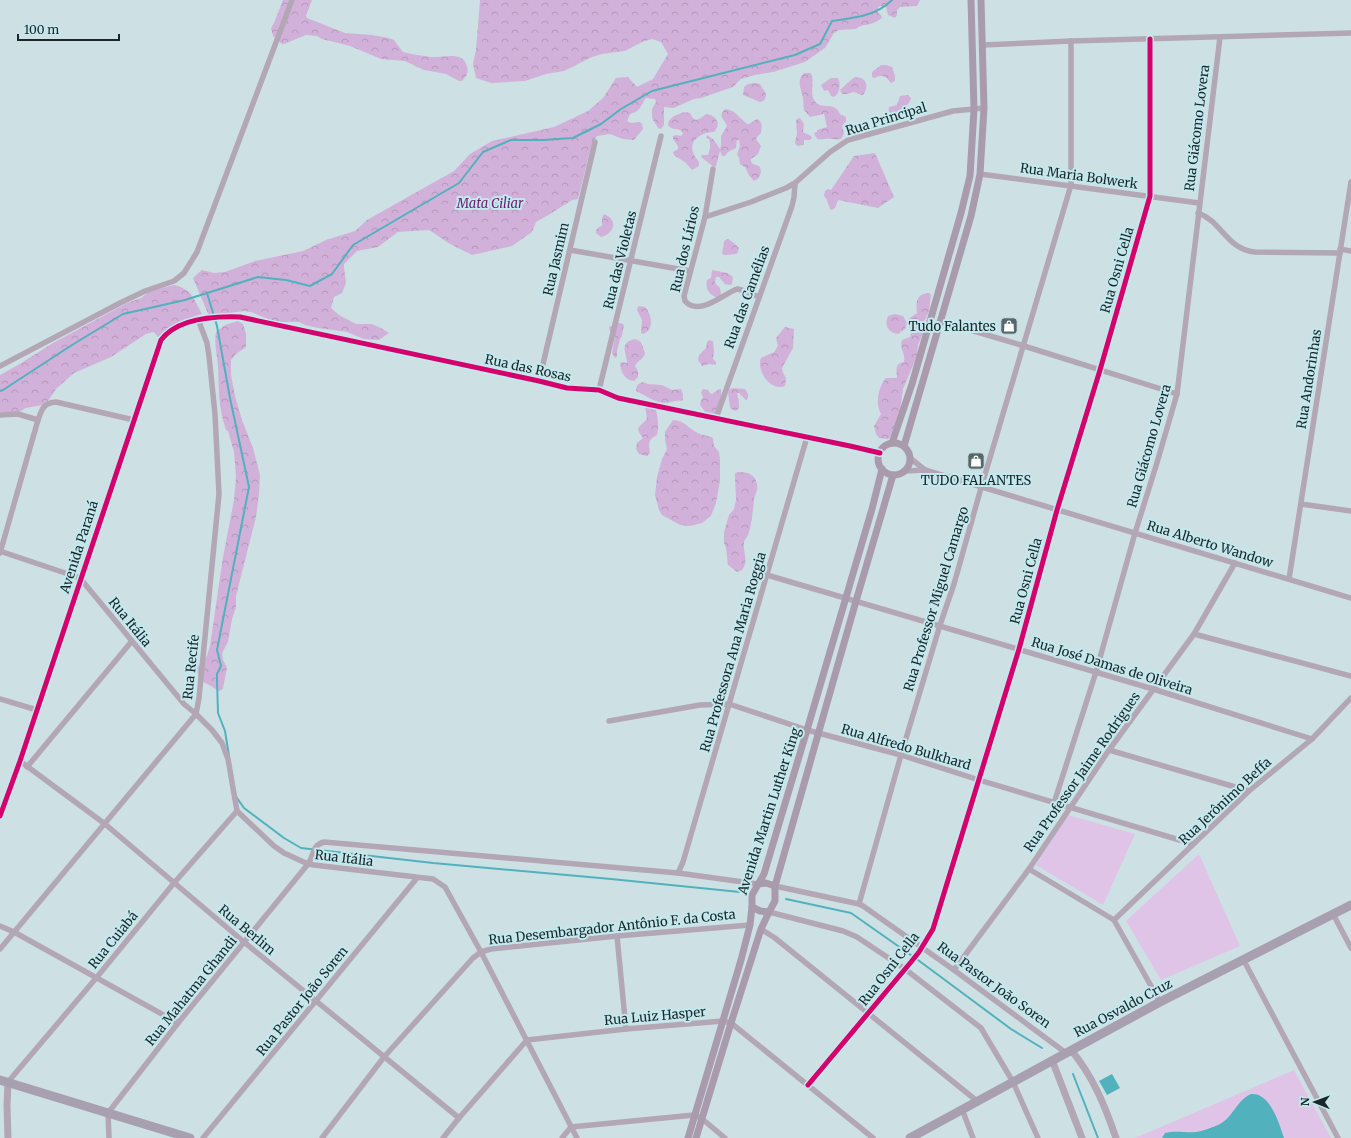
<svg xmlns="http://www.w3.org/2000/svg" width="1351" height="1138" viewBox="0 0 1351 1138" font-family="Merriweather,serif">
	<defs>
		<pattern id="forest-crowns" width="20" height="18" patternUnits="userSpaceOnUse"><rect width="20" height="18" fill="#d1b1d9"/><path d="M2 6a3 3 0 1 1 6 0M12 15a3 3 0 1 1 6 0" fill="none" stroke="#b398ba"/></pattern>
	</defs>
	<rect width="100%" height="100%" fill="#cde1e4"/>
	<g fill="#dfc4e7">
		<path d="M1068,815L1135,834L1103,905L1036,865Z"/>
		<path d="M1199,854L1240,946L1161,980L1126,921Z"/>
		<path d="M1294,1070L1331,1138H1135Z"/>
	</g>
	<g fill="url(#forest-crowns)">
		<path d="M283,0H312L306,16L307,18L345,33L372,35L389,38L394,40L403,52C412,54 422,56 431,57C443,58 464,50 467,67C469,73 466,77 462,81H459L446,74L424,70L405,61L381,59L350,46L322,39L317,36L306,35L284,44H282L273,36L271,28L274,23Z"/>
		<path d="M480,0H920L917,6L900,7L897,10V15L895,18L888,15L886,7L881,6L878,7V12L881,15L882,18C879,20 876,22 873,23C866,26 861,24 856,29L839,30L834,33L825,48L805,62L773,72L755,75L741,79L733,87L701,98L694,99L676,107L673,108L664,107V125L661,129L658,128L652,118V109L656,102L655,99L646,98C641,105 640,112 630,114L627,121L631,123L640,122L642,124L643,129L634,140L623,139L610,134L597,136L592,143L578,199L572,200L550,214L536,222L532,232L512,246L472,255L450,244L429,230L398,232L378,247L357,251L344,264V267L346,283L342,293L334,297L331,308L339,315L356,324H372L381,328L389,333L379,340L364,339L347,332L318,328L305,325L299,322H276L251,312L244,311L209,316L193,278L202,270L214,273L225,272L255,261L303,251L326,240L355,231L367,220L454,171L470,154L492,141L554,127L588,111L603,98L616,78L628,77L637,87L653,79L668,54L661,42L652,39L642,42L625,51L602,54L592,57L564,71L546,74L525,81L491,83L476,78L473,64L476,50Z"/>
		<path d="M881,65H886L892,67L895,76V81L891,83C886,76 882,74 874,78L872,77V72Z"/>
		<path d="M804,73H810L812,75C814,83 810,93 814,100C821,112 833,99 840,114L846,117V121L842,126L844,134L841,139C837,140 835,139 831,139C823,138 817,143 814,133L817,132V130L827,127L824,114L810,117L804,110C803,105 804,99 802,94C800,86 797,80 804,73Z"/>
		<path d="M855,77C866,77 870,86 863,95H861L854,92L847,94H842L840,90C841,89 853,78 855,77Z"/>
		<path d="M831,78H838C841,83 840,94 834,97L831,96L828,90L824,91L821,85Z"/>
		<path d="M754,83L760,84L766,94C766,98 765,101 760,102L743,95L744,87L748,84Z"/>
		<path d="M908,95L911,98C909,107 899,109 892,115C889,114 888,109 889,107L897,105L900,96Z"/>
		<path d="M726,109C736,111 740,118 747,124H749L757,119C763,122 762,127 761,133L757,137L756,139L761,146L758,154L751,159C750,165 756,164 760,167L761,172L759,178L754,181L749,175L745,167L740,164L739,158L737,154L740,146L739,140H737L736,148L728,152L725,156H722L720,151L716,166L714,167L701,157L702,155H708C710,150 711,144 709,139L706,138L707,135L714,140L720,149L721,145V136L727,126C725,119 718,118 724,110Z"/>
		<path d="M685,112L690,113L693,118L696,120L701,118L706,114C716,115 722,124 714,132C703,132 689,139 693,152C694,157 698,159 699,163V166L692,170L686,163L674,155L673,152L678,149V146L673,139V136L676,135L681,136L683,134C681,126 672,132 668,125C668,117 678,114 685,112Z"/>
		<path d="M800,118L804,124L803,132L811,136L812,138L810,140H804V145L798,146L796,145L795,142L797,134L796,121L797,119Z"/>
		<path d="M875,153L894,197L878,208L838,200L835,208L832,210L830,209L827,200L824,196L825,191L828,189L831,190L854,156Z"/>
		<path d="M604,214C619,220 614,234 601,237L596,233V230L599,227L602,226V218Z"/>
		<path d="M728,239L734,243L739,248L737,254L726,255L722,254L724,242L725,240Z"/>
		<path d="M712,270L727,273L733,277L732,284L730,285L725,284L719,277H716L715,283L720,288L721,295L718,298C709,295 705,289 707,280L711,278Z"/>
		<path d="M174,285C192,289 194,299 202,314C185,319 172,326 158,337L154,332L146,334L111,357L74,373L56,389L48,401L42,405L26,408L19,412H0V375L18,365L53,343L127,303L141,298L150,291Z"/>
		<path d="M929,293L931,295L929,311L924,322L923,333L918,345L917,356L903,389L900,411L890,437L888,439L879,438L876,434L874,426L881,414C875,404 878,387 886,378H897C897,370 894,364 904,362C906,355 899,348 902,340L910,337L911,334L908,320L910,318L917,313C916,302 916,294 929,293Z"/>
		<path d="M639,306L645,307C652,314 655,332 642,334L641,332L642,320L637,310L638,307Z"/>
		<path d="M895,314L903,316L907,323L905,329L898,334C888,333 884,325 888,316Z"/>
		<path d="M238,321L243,324L246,334V347L236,354L231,360V375L235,396L242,420L253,448L260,475L259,494L256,517L236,596V607L232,619L228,642L222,653L223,660L227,668L223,688L220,691C216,690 214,688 211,686C201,681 198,680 197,668L207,656L210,646L223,557L234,500L236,477L234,452L228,431L226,430C218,407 219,389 218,366C217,352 214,346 216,332L225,325Z"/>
		<path d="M618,323H621L624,325L622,336L620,339L617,351V356L615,358L612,353L615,336L610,332L609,327Z"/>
		<path d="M785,327L794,329L793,348L782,368L783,373L786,378L785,386C770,392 756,370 761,358L774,352L778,346L776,338Z"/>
		<path d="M635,339L641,342L645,353C644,359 638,360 635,366L638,371V377L634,381C625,380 621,373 620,364L621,362L627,363C627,353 618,343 635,339Z"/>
		<path d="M709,340L713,341L714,351L713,359L716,362V365L709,364L702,366L698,360L699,355L706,348L707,342Z"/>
		<path d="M643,382L648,384L662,385L672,390L681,389L683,394V400L681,401C675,400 671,403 665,403C655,403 645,395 636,391C636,386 638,383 643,382Z"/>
		<path d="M732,388L745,389L748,394V398L746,400L739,393H737L739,402V408L736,411L731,409L730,407L728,393L729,390Z"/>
		<path d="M703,389L708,390L710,393L712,394L719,389H721L722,410L720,415L706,413L700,405L701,400L703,397L701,393Z"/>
		<path d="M645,406L655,408C658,414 659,428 657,435C647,441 649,442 650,453L647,456L639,454L636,449L637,443L643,438C635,427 638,428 647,419Z"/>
		<path d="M673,420C684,420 689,429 698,433C703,436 708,435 713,438L714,446L719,452L720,460V481L716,503L711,516L702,523L690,526L680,525L662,515L659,510L655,495L657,477L662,459L667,449L665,440V432Z"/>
		<path d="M738,472C749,471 759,477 757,490C756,493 755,496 754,499C753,510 752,524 748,535C747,538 744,540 744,543C743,553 749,561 742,570L737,572L728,565L726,548L724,543V532L729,515L734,509L736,500L735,476V473Z"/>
	</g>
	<g fill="#51b1bc">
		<path d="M1112,1074L1120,1088L1107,1095L1099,1081Z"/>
		<path d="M1251,1094C1270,1092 1279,1123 1284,1138H1162L1165,1133C1176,1130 1185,1133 1196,1132C1204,1131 1213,1127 1220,1124C1233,1117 1237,1100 1251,1094Z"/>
	</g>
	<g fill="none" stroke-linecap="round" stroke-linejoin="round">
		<g stroke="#51b1bc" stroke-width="2">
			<path d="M207,293L217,326L230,398L249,487L217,650L221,666L217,674V680L218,713L225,731L229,756"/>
			<path d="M0,391L3,390L72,345L123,314L185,300L258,277L286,280L310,286L332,274L353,245L459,183L483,152L511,140H543L573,138L601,124L621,109L652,91L795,55L820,44L832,21C854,18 876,16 892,0"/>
			<path d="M237,798L244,808L284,838L301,848L433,863L611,879L740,892"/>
			<path d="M786,899L851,913L918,960L1011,1029L1042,1048"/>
			<path d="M1073,1074L1098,1138"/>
		</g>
		<g stroke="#b3a7b5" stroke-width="5.5">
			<path d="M982,45L1071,41L1351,33"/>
			<path d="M713,169L705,217L684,296L685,301C699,317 723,294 737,289L742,290L759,297"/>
			<path d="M980,174L1199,203"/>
			<path d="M1198,213C1222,221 1226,249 1255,252L1340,253"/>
			<path d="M705,217L751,202L786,188L795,183L830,152L848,140L953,111L984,108"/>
			<path d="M1340,249L1351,251"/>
			<path d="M570,250L690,271"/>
			<path d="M940,321L1024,346L1177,394"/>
			<path d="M0,366L120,303L145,291L174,281L184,273L197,252L292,0"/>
			<path d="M539,381L595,142"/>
			<path d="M599,390L661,136"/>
			<path d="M0,415L18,414L38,420"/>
			<path d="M716,418L792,206L794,197L795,183"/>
			<path d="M910,458L925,470"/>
			<path d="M905,471L925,470L1351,598"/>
			<path d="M1301,504L1351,511"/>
			<path d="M0,551L80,578"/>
			<path d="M0,553L38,420C42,409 43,403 56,402L134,420"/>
			<path d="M767,575L1153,689L1312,739"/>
			<path d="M80,578L184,704L196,714L212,730L222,743L228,759L237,811L274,846L284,853L308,864L314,865L433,879L445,887L481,952L577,1138"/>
			<path d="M1289,579L1351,182"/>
			<path d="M1194,634L1351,676"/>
			<path d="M0,699L37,710"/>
			<path d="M609,721L700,705L729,704L807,730L901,755L979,780L1193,844"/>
			<path d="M1109,750L1249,791"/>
			<path d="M20,761L105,824L244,942L459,1118"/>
			<path d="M27,767L132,641"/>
			<path d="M1054,803L1096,672L1135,533L1156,466L1177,394L1220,37"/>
			<path d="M0,816L20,761L161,340C178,318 213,316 240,317L539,381L567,388L599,390L618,398L850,446L880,453"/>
			<path d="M1029,869L1114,920L1160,1002"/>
			<path d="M678,873L683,862L807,437"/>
			<path d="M775,886L859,904L863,906L954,970L1066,1053"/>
			<path d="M859,904L901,755L940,625L954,584L981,488L1071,185V41"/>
			<path d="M769,912L843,931L857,937L905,969L981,1028L1013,1082L1038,1138"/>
			<path d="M1333,914L1351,948"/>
			<path d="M1114,920L1249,791L1312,739L1351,698"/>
			<path d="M0,926L14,932L178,1023"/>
			<path d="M761,929L775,938L977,1101"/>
			<path d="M617,936L626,1029"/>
			<path d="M0,949L196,714L199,698L219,494L215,414L209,356L207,343L198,319"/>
			<path d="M1243,959L1338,1138"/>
			<path d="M954,970L1029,869L1109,750L1194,634L1235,563"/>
			<path d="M8,1082L97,977L174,883L237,811"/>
			<path d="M808,1085L911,962L919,952L933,929L1019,649L1057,510L1100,370L1150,196V39"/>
			<path d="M962,1109L973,1138"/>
			<path d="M109,1138L108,1113L178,1023L308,864C315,854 311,846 324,842L678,873L758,884"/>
			<path d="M203,1138L417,878"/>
			<path d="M322,1138L384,1057L473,958L481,952L491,949L617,936L750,925"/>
			<path d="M443,1138L459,1118L527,1040L626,1029L723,1021L731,1023L873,1138"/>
			<path d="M562,1138L571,1127L694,1115L701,1118L725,1138"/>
		</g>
		<g stroke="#b3a7b5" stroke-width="7">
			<path d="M1071,1050C1093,1076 1105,1106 1116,1138"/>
			<path d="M1052,1060L1082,1138"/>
			<path d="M8,1082L7,1105L8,1138"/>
		</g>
		<g stroke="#a99bac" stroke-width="7">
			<path d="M892,443L912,384L961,213L970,176L974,109L971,0"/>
			<circle cx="894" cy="459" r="16"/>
			<path d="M904,446L971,216L980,174L984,108L981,0"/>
			<path d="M758,884L766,883L775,886"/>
			<path d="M752,907L760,911L769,912"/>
			<path d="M688,1138L741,960L750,925L752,907V895L764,874L807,730L872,509L882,469"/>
			<path d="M696,1138L731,1023L761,929L769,912L775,901V886L856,601L893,475"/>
		</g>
		<g stroke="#a89fb0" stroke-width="9">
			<path d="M0,1080L190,1138"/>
			<path d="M910,1138L1160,1002L1351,905"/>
		</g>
		<defs>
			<g id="cycleway">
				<path d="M0,816L20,761L161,340C178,318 213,316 240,317L539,381L567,388L599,390L618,398L850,446L880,453"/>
				<path d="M808,1085L911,962L919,952L933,929L1019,649L1057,510L1100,370L1150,196V39"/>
			</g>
		</defs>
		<use href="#cycleway" stroke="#c3e8ee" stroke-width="8"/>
		<use href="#cycleway" stroke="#d6006c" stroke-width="5"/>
	</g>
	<defs>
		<symbol id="shop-square" viewBox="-11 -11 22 22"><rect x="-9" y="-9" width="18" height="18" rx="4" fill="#58686a" stroke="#c3e8ee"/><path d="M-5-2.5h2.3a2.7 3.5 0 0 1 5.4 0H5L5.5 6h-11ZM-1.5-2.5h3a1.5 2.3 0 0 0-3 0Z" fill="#fff"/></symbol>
	</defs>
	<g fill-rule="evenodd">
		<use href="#shop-square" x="999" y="316" width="20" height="20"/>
		<use href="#shop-square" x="966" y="451" width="20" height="20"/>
	</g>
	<g text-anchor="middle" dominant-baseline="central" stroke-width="4" stroke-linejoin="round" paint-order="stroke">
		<g font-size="13" fill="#192729" stroke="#c3e8ee">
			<text transform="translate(886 119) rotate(-17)">Rua Principal</text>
			<text transform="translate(1197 128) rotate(-83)">Rua Giácomo Lovera</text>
			<text transform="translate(1079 176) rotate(8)">Rua Maria Bolwerk</text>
			<text transform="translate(685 249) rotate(-77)">Rua dos Lírios</text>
			<text transform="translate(556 259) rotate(-77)">Rua Jasmim</text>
			<text transform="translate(620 260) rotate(-76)">Rua das Violetas</text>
			<text transform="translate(1117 270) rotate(-74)">Rua Osni Cella</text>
			<text transform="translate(747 297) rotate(-70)">Rua das Camélias</text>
			<text transform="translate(528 368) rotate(12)">Rua das Rosas</text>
			<text transform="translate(1309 379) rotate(-81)">Rua Andorinhas</text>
			<text transform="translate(1149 446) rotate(-74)">Rua Giácomo Lovera</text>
			<text transform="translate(1210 544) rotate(17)">Rua Alberto Wandow</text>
			<text transform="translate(79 547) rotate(-72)">Avenida Paraná</text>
			<text transform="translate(1026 581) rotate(-75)">Rua Osni Cella</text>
			<text transform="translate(936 599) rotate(-73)">Rua Professor Miguel Camargo</text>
			<text transform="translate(130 622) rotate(51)">Rua Itália</text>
			<text transform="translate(733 652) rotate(-74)">Rua Professora Ana Maria Roggia</text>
			<text transform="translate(1112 666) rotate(17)">Rua José Damas de Oliveira</text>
			<text transform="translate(191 667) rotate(-84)">Rua Recife</text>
			<text transform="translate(906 747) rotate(16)">Rua Alfredo Bulkhard</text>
			<text transform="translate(1082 772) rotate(-55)">Rua Professor Jaime Rodrigues</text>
			<text transform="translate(1225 801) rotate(-43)">Rua Jerônimo Beffa</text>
			<text transform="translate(769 811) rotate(-72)">Avenida Martin Luther King</text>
			<text transform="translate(344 858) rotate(7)">Rua Itália</text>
			<text transform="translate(612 927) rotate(-6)">Rua Desembargador Antônio F. da Costa</text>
			<text transform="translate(247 930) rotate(40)">Rua Berlim</text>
			<text transform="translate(113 940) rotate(-51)">Rua Cuiabá</text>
			<text transform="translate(889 969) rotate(-52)">Rua Osni Cella</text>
			<text transform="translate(994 985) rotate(36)">Rua Pastor João Soren</text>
			<text transform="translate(191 991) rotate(-51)">Rua Mahatma Ghandi</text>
			<text transform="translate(302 1001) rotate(-51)">Rua Pastor João Soren</text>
			<text transform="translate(1123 1008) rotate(-28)">Rua Osvaldo Cruz</text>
			<text transform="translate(655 1016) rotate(-5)">Rua Luiz Hasper</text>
		</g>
		<g font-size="13" font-style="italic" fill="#721871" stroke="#c3e8ee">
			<text x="490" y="203">Mata Ciliar</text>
		</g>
		<g font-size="13" fill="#192729" stroke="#c3e8ee" text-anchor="end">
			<text x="996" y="326">Tudo Falantes</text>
			<text x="976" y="480" text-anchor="middle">TUDO FALANTES</text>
		</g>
	</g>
	<g transform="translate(1315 1102) rotate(271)" stroke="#c3e8ee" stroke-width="3" paint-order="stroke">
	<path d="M0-3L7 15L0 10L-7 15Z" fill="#192729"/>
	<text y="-6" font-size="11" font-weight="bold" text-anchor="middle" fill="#192729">N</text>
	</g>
	<path d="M18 34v6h101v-6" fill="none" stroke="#192729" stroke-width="2"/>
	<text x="24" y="34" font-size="12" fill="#192729" stroke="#c3e8ee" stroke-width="3" paint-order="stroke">100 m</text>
</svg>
